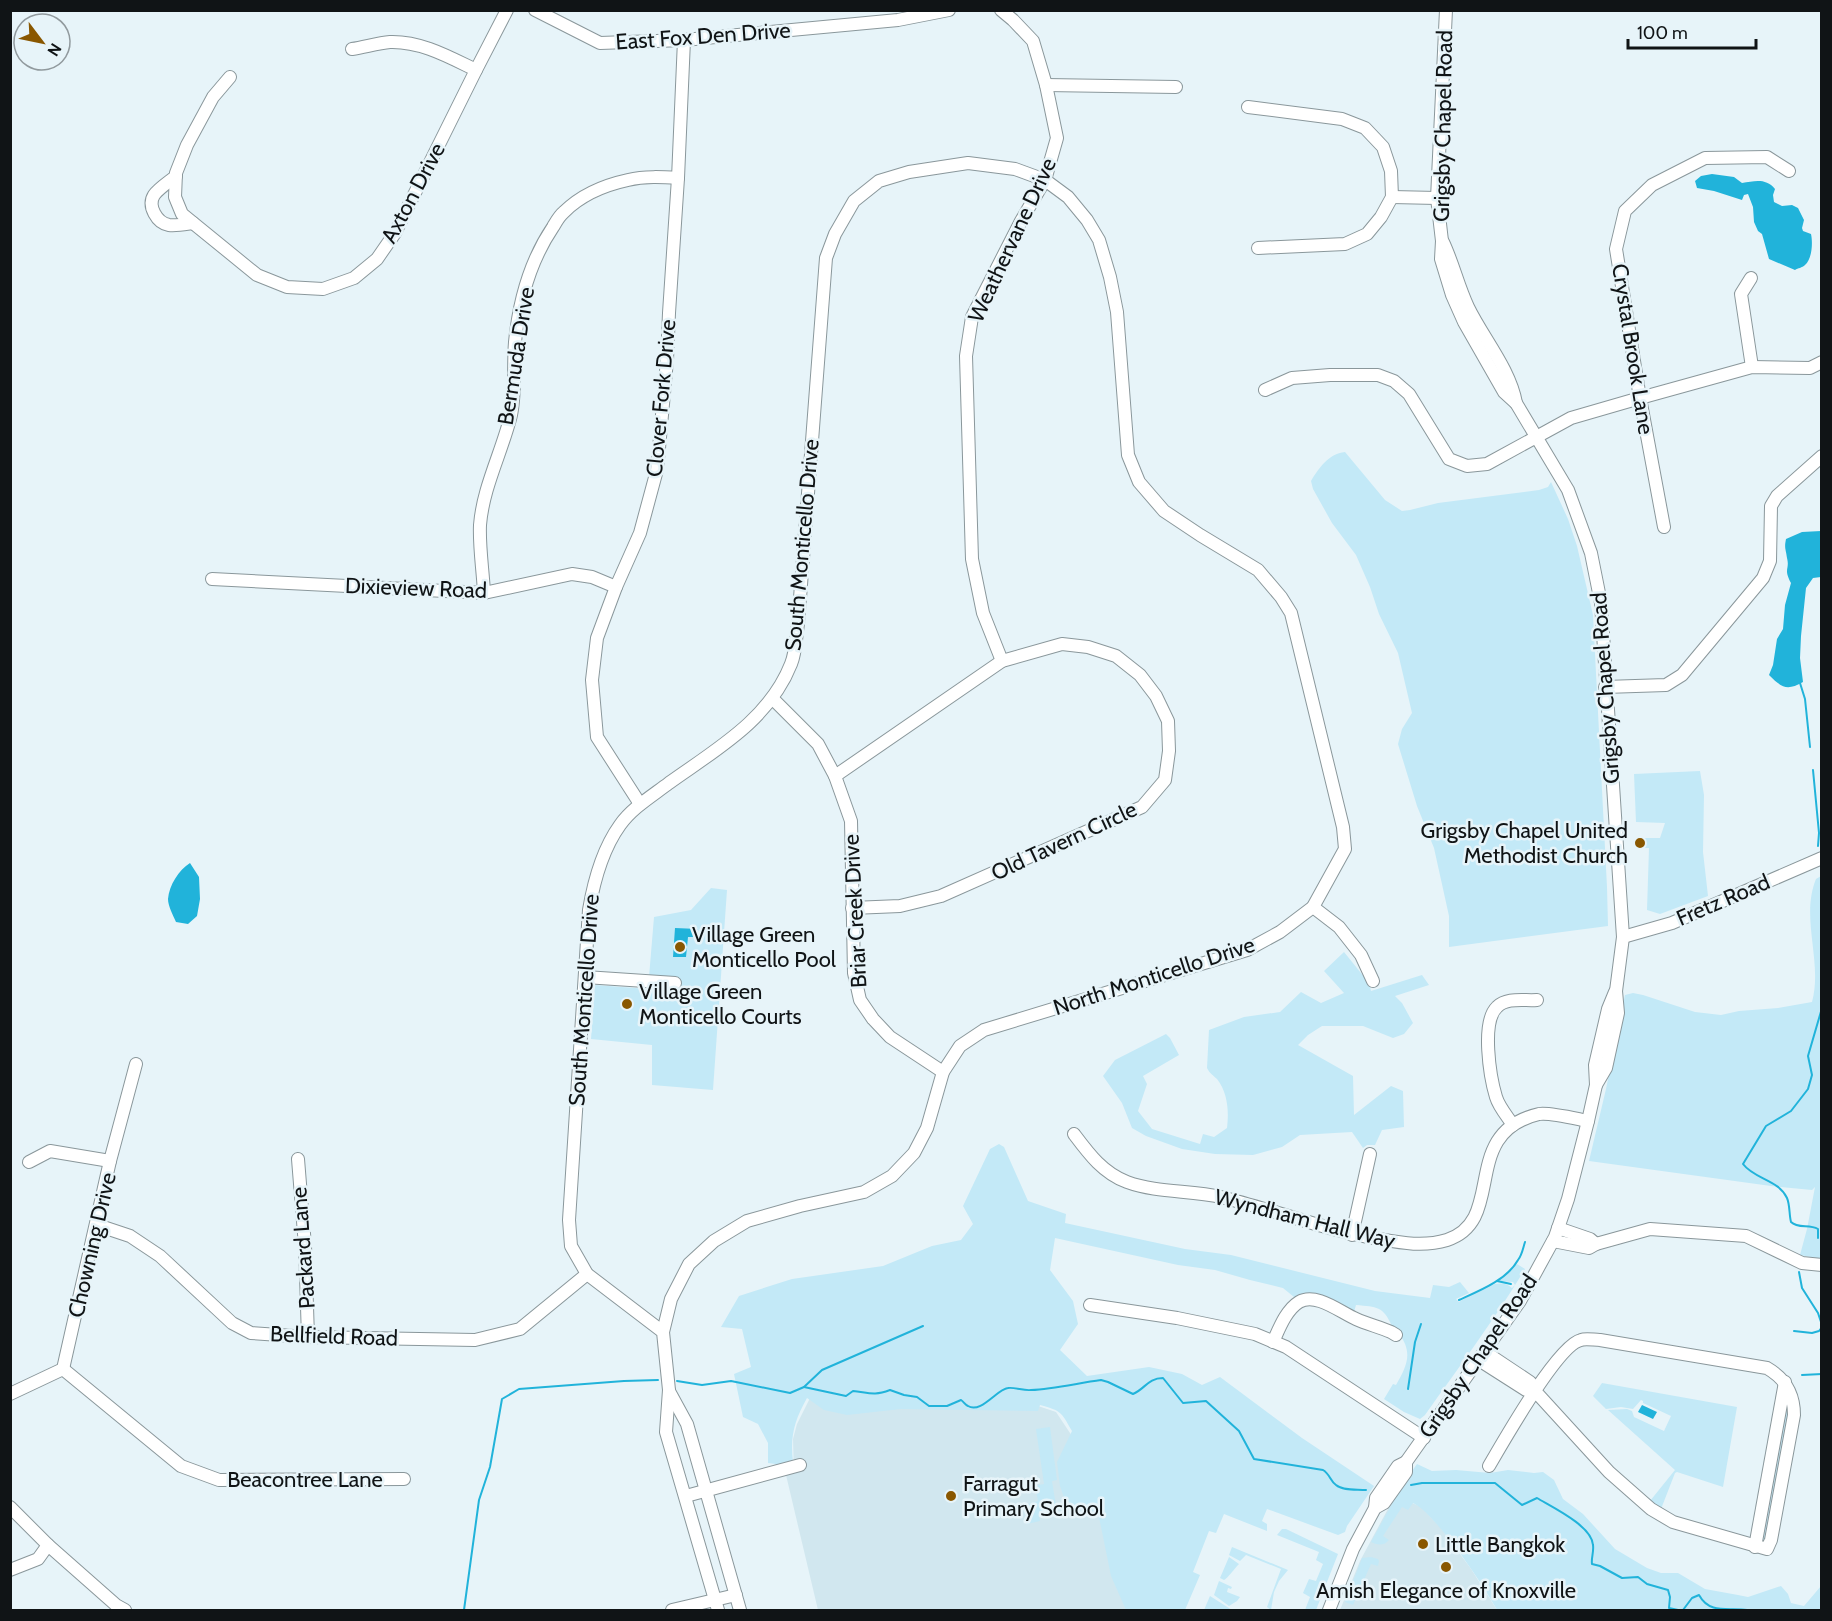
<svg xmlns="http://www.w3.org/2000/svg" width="1832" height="1621" viewBox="0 0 1832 1621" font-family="Cabin,sans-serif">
	<rect width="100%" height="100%" fill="#e7f4f9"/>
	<g fill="#d1e7ef">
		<path d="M811,1396L1035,1405L1056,1412L1076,1442L1167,1610H818L786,1475L794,1473L793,1439L797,1424Z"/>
		<path d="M1397,1492L1410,1502L1421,1507L1440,1527L1471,1569L1497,1610H1340L1360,1561Z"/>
	</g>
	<g fill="#c3e9f7">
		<path d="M1345,452L1385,500L1402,511L1410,510L1438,503L1539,490L1548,487L1551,482L1568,519L1577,546L1593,615L1607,887L1608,926L1449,947V916L1434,848L1417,806L1398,744L1402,729L1412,713L1398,653L1379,614L1370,587L1356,555L1332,523L1313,489L1311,481C1319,468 1328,454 1345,452Z"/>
		<path d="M1700,771L1704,795L1703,852L1708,896L1660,914L1647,910L1649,848H1644V838H1660L1665,823L1636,822L1634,774Z"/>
		<path d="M1821,876V1259L1800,1255L1807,1229L1815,1187L1812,1190L1771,1186L1589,1161L1606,1089L1625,995L1633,993L1643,995L1695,1012L1721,1015L1739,1011L1778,1008L1812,1002C1823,962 1800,918 1816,879Z"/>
		<path d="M711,888L727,890L713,1090L652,1085V1045L591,1039L595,985L648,989L654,917L691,910Z"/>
		<path d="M1344,952L1369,983L1371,991L1422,975L1429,985L1395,996L1402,1003L1413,1023L1404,1034L1393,1038L1363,1026H1322L1308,1035L1298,1045L1353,1076L1354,1115L1391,1086L1403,1091L1404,1127L1382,1130L1375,1145H1367L1363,1148L1352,1132L1300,1135L1282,1147L1253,1155L1215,1154L1182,1149L1146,1136L1132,1128L1122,1103L1103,1076L1115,1060L1166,1034L1170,1038L1179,1055L1143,1076L1147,1084L1138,1111L1152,1129L1200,1144L1203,1134L1214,1137L1227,1128C1229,1112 1228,1093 1217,1079C1213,1075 1210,1074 1207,1068L1209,1030L1244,1017L1280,1012L1301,992L1321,1003L1344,993L1324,971Z"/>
		<path d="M999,1144L1004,1147L1028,1201L1066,1214L1065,1223L1185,1249L1231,1255L1375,1291L1430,1298L1433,1285L1449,1287L1460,1282L1469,1293L1456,1299L1459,1302C1474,1294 1498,1275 1512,1288L1515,1285L1513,1282L1498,1281L1517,1264L1525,1269C1495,1319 1459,1367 1425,1415L1420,1419L1404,1412L1384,1399L1393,1384L1396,1385C1406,1367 1414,1353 1399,1334L1401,1330L1392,1326C1383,1306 1377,1307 1356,1305L1354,1312L1303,1295L1294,1297L1283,1288L1250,1280L1215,1270L1178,1265L1055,1238L1050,1270L1073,1301L1078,1324L1060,1350L1087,1376L1149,1367L1182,1374L1202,1385L1220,1377L1302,1438L1374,1486L1347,1526L1345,1532L1338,1535L1267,1509L1262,1521L1267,1524V1531L1224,1514L1216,1533L1209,1531L1193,1572L1200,1575L1185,1610H1126L1111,1576L1099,1517L1088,1506L1075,1510L1076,1515L1067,1506L1060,1486L1057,1462L1072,1431C1061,1412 1062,1411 1040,1405L1038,1411L901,1409L847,1415L824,1410L807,1398C794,1421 790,1437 793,1462L783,1465L768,1463V1443L758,1424L743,1417L734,1374L751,1367L742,1329L721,1327L739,1296L792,1279L883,1266L932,1246L961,1240L973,1224L963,1206L990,1149Z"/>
		<path d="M1602,1383L1737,1407L1723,1487L1677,1472L1675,1473L1661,1509L1650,1501L1675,1470L1608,1410L1627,1409L1632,1411L1634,1417L1664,1431L1671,1416L1643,1403V1401L1641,1400L1633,1409L1621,1407L1606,1409L1593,1396Z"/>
		<path d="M1786,1393L1791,1399L1767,1542H1762Z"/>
		<path d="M1050,1427L1057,1480L1052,1481L1057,1512L1039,1516L1040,1521L1027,1524L1023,1506L1038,1501L1036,1491L1038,1490V1485L1044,1484L1036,1429Z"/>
		<path d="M1417,1464L1432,1471L1456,1470L1490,1473L1508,1470L1534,1473L1543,1472L1554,1480L1563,1499L1583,1514L1615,1549L1647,1568L1661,1573H1678L1705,1589L1738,1595L1748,1597L1781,1586L1788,1594L1791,1603L1804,1606L1821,1586V1610H1497C1485,1587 1435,1513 1413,1503L1408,1510L1402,1507L1383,1536L1389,1540C1384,1546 1377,1545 1371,1542L1398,1493L1397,1492Z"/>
		<path d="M1282,1529H1286L1338,1554L1316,1610H1305L1310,1597L1303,1593L1309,1579L1316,1581L1323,1564L1316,1560L1319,1552L1277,1535Z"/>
		<path d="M1232,1547L1288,1570L1279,1581L1274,1592L1271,1610L1267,1607L1281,1569L1246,1555L1240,1561L1229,1555Z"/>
		<path d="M1229,1557L1239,1564C1236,1567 1226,1580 1224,1580L1220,1578Z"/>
		<path d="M1371,1557L1378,1559L1379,1561L1378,1566L1371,1564L1353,1605L1345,1602L1362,1558Z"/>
		<path d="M1219,1581L1232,1587L1231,1589L1228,1588L1227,1592L1240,1597L1237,1601L1229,1606L1214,1595Z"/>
		<path d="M1210,1596L1232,1610H1204Z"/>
	</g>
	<g fill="#21b3da">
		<path d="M1712,174L1734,177L1742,183C1755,181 1766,178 1775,189L1773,195L1774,202L1782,206L1792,205L1798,208L1804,220L1802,228L1803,231L1811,234C1813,243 1812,259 1805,265C1802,268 1798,268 1795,270L1769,259L1762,234L1758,231L1754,222L1753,207L1748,194L1744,195L1742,200L1714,191L1697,188L1695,181L1701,176Z"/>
		<path d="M1821,531V577L1813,578L1806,588L1801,636L1800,658L1803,682C1787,691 1782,688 1769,675L1773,665L1777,639L1783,629L1785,605L1791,583C1783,568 1790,570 1787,558C1786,549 1784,549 1786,539L1802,532Z"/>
		<path d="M190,863L199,877L200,899L197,916L188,924L176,922C173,915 168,906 168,899C169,885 179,870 190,863Z"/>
		<path d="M675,928L698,929L697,937H688L686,957H673Z"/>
		<path d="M1642,1405L1657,1412L1653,1419L1638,1412Z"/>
	</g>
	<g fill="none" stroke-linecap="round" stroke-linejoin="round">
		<g stroke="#21b3da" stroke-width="2">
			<path d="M1800,683L1805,699L1810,747"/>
			<path d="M1813,770L1819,833L1818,846"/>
			<path d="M1818,1238V1229C1809,1224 1798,1229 1791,1222C1789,1214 1790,1205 1787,1198C1779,1180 1754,1179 1743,1164L1766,1126L1791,1111L1808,1089L1812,1075L1808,1056L1822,1008"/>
			<path d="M1799,1272L1802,1288L1818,1313L1822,1325"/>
			<path d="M1497,1281L1511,1284"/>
			<path d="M1459,1300C1479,1291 1507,1280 1518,1260C1522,1255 1523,1248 1525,1242"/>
			<path d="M1794,1331L1812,1333L1819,1331L1822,1327"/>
			<path d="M1802,1375L1822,1374"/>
			<path d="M677,1381L702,1385L731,1381L790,1393L804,1387L822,1370L923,1326"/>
			<path d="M804,1387L846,1396L853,1391C870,1393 874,1396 890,1390L904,1395L917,1397L929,1406H947L961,1400C964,1402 965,1405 968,1406C981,1414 997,1389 1008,1388C1015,1387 1024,1391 1031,1390C1054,1389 1078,1383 1101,1380L1108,1382L1133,1394C1145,1389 1148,1378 1163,1378L1183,1403L1206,1401L1239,1431L1254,1459L1323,1470C1330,1474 1330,1481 1336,1485C1343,1491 1357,1489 1366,1490"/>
			<path d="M1408,1389L1415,1342L1421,1324"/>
			<path d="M1411,1485L1422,1483H1495L1522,1505L1537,1498C1552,1507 1592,1526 1593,1545C1594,1552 1591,1558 1592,1564L1600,1566L1622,1578L1638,1577L1647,1584L1668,1590L1670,1597L1669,1608L1678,1610"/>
			<path d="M464,1610L479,1500L490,1467L502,1399L519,1389L624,1381L658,1380"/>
			<path d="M1683,1610L1692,1598L1699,1595C1710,1615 1729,1607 1747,1610"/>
		</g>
		<defs>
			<g id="minor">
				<path d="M535,10L600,43L684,40L898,20L949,10"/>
				<path d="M1001,10L1013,20L1033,41L1046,85L1057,138L1045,180L1021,221L972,317L966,356L972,559L983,613L1002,661"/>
				<path d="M1446,10L1437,198L1442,241L1441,259L1452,295L1464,322L1504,392L1516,403L1568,490L1591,553L1601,603L1623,937L1616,991L1618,1013L1606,1068L1596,1085"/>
				<path d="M352,49C365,47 378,43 390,42C421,41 449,57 476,70"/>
				<path d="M230,77L213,97L187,145L176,173L175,197L182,214L257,275L287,287L323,289L354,278L377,259L395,233L476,70L507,10"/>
				<path d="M1046,85L1176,87"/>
				<path d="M1248,107L1342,119L1365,128L1383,147L1391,171L1392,197L1381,217L1367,234L1345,244L1258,248"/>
				<path d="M176,176C169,182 159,188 154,195C147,206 157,223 169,225C176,226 186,224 193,223"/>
				<path d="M1392,197L1437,198"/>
				<path d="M1443,242C1453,263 1458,286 1468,307C1483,338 1510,369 1516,403"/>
				<path d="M1751,278L1741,294L1752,367"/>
				<path d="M1265,390L1292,378L1330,375H1378L1394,381L1409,394L1449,459L1467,466L1487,464L1571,418L1640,398L1752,367L1810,368L1822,362"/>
				<path d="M1664,527L1640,398L1616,249L1625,211L1652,185L1705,158L1767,157L1789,171"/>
				<path d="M212,579L484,593L572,574L592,577L616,587"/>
				<path d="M484,593C483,571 479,547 480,525C483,487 502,452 511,415C516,391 513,366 515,342C519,301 530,261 553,227C556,222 559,216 564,212C581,195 605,185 628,180C645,176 662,177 678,178"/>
				<path d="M1605,687L1666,685L1682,675L1763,578L1770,561L1771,506L1777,496L1822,456"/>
				<path d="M773,699L818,744L835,776L851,821L854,973L860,1000L873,1019L890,1037L943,1072"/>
				<path d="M835,776L1002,661L1062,644L1088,647L1116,656L1140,675L1156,696L1168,721L1169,751L1165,780L1142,807L941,896L900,906L852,908"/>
				<path d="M640,804L597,737L592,680L597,638L616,587L640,533L657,470L667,360L669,313L678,178L684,40"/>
				<path d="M1313,907L1339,927L1361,955L1373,981"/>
				<path d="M1623,937L1672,923L1822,858"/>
				<path d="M585,977L675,983"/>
				<path d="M1513,1125C1507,1116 1499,1107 1496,1097C1490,1077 1481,1022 1497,1007C1507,997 1524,1001 1537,1000"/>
				<path d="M1074,1134C1089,1154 1103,1173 1127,1182C1157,1193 1190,1190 1221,1197C1274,1210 1325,1230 1379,1239C1402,1243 1424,1247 1447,1240C1508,1220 1458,1133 1539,1114C1549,1112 1577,1119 1588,1121"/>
				<path d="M298,1159L305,1246L308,1337"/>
				<path d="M29,1162L50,1151L110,1161"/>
				<path d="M97,1225L130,1236L160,1256L232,1323L251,1333L308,1337L475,1340L520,1329L587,1274"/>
				<path d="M1558,1228L1590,1239L1596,1244"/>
				<path d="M1352,1235L1370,1154"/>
				<path d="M1553,1241L1589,1248L1596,1244L1650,1229L1746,1236L1802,1263L1822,1265"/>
				<path d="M1090,1305L1177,1318L1255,1334L1286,1347L1424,1438"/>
				<path d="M663,1332L587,1274L571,1246L569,1220L589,910C594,880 602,850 620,825C632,808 652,796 669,783C715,750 769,720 791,664C796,652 796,636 798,624L826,258L835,234L854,201L879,181L909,172L968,163L1015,169L1045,180L1068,197L1087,220L1099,240L1110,277L1117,312L1128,455L1139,482L1164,511L1200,535L1258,570L1281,597L1291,613L1343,827L1345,849L1313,907L1280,932L1247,950L984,1030L960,1046L943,1072L927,1128L914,1153L892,1176L864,1192L800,1206L747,1221L714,1241L689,1264L671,1299L663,1332L669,1390L666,1432L718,1610"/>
				<path d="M1273,1342C1279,1329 1286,1310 1299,1302C1316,1292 1340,1312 1356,1319C1367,1324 1379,1327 1391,1332L1396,1335"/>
				<path d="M1485,1352L1530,1382L1535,1391L1609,1472L1651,1509L1673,1522L1767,1549L1771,1540L1794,1415C1794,1394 1786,1379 1767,1368L1600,1340C1594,1340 1586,1338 1581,1340C1558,1345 1503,1442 1489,1466"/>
				<path d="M1479,1360L1526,1390L1535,1391"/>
				<path d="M63,1369L181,1466L219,1480L404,1479"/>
				<path d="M669,1391L687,1424L740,1610"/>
				<path d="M10,1394L63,1369L110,1161L136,1064"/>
				<path d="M686,1496L800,1465"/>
				<path d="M10,1507L48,1545L116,1605L125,1610"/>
				<path d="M1375,1508L1376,1498L1398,1466L1406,1462"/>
				<path d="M1755,1547L1785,1382"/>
				<path d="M10,1570L38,1559L48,1545"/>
				<path d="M672,1610L736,1595"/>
				<path d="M1329,1610L1353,1549L1375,1508L1384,1503L1406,1472V1462L1520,1301L1555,1237L1568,1199L1588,1121L1596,1085L1595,1065L1608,1009L1615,992"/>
			</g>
		</defs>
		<use href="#minor" stroke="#8a979b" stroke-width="14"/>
		<use href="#minor" stroke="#fff" stroke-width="12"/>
	</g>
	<g fill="#895700" stroke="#e7f4f9" stroke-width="2">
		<circle cx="1640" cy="843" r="6"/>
		<circle cx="680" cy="947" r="6"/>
		<circle cx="627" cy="1004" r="6"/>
		<circle cx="951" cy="1496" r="6"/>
		<circle cx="1423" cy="1544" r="6"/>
		<circle cx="1446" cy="1567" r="6"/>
	</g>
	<g text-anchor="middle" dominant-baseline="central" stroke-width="5" stroke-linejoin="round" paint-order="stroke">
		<g font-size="22" fill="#101416" stroke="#e7f4f9">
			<text transform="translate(703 36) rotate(-4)">East Fox Den Drive</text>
			<text transform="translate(1443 126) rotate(-89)">Grigsby Chapel Road</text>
			<text transform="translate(413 193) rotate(-62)">Axton Drive</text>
			<text transform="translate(1012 240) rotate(-65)">Weathervane Drive</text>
			<text transform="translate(1633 349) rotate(81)">Crystal Brook Lane</text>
			<text transform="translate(516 356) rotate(-81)">Bermuda Drive</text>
			<text transform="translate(661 398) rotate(-85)">Clover Fork Drive</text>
			<text transform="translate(802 545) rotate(-85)">South Monticello Drive</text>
			<text transform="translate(416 588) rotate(2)">Dixieview Road</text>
			<text transform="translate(1605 688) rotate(-94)">Grigsby Chapel Road</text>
			<text transform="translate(1064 841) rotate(-25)">Old Tavern Circle</text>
			<text transform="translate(1723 900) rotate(-23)">Fretz Road</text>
			<text transform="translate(855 911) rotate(-93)">Briar Creek Drive</text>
			<text transform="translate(1154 976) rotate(-18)">North Monticello Drive</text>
			<text transform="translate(584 1000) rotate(-86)">South Monticello Drive</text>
			<text transform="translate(1305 1219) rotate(14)">Wyndham Hall Way</text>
			<text transform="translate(92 1245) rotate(-77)">Chowning Drive</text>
			<text transform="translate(303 1248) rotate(-94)">Packard Lane</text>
			<text transform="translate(334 1336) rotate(2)">Bellfield Road</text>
			<text transform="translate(1478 1356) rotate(-56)">Grigsby Chapel Road</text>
			<text x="305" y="1479">Beacontree Lane</text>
		</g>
		<g font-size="22" fill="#101416" stroke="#e7f4f9" text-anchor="start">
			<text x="1628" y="830" text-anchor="end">Grigsby Chapel United<tspan x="1628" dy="25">Methodist Church</tspan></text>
			<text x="692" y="934">Village Green<tspan x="692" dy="25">Monticello Pool</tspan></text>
			<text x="639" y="991">Village Green<tspan x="639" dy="25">Monticello Courts</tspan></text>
			<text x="963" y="1483">Farragut<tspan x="963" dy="25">Primary School</tspan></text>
			<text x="1435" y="1544">Little Bangkok</text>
			<text x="1446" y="1590" text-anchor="middle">Amish Elegance of Knoxville</text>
		</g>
	</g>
	<rect width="1832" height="1621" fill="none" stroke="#101416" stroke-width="24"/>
	<g transform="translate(42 42) rotate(122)"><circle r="28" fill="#e7f4f9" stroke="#919a9e" stroke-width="1.5"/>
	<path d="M0-4.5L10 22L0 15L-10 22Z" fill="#895700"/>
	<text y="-9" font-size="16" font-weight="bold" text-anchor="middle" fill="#101416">N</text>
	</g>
	<path d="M1628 39v9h128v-9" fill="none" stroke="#101416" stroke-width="3"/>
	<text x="1637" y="39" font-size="18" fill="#101416" stroke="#e7f4f9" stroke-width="4.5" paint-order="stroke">100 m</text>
</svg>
